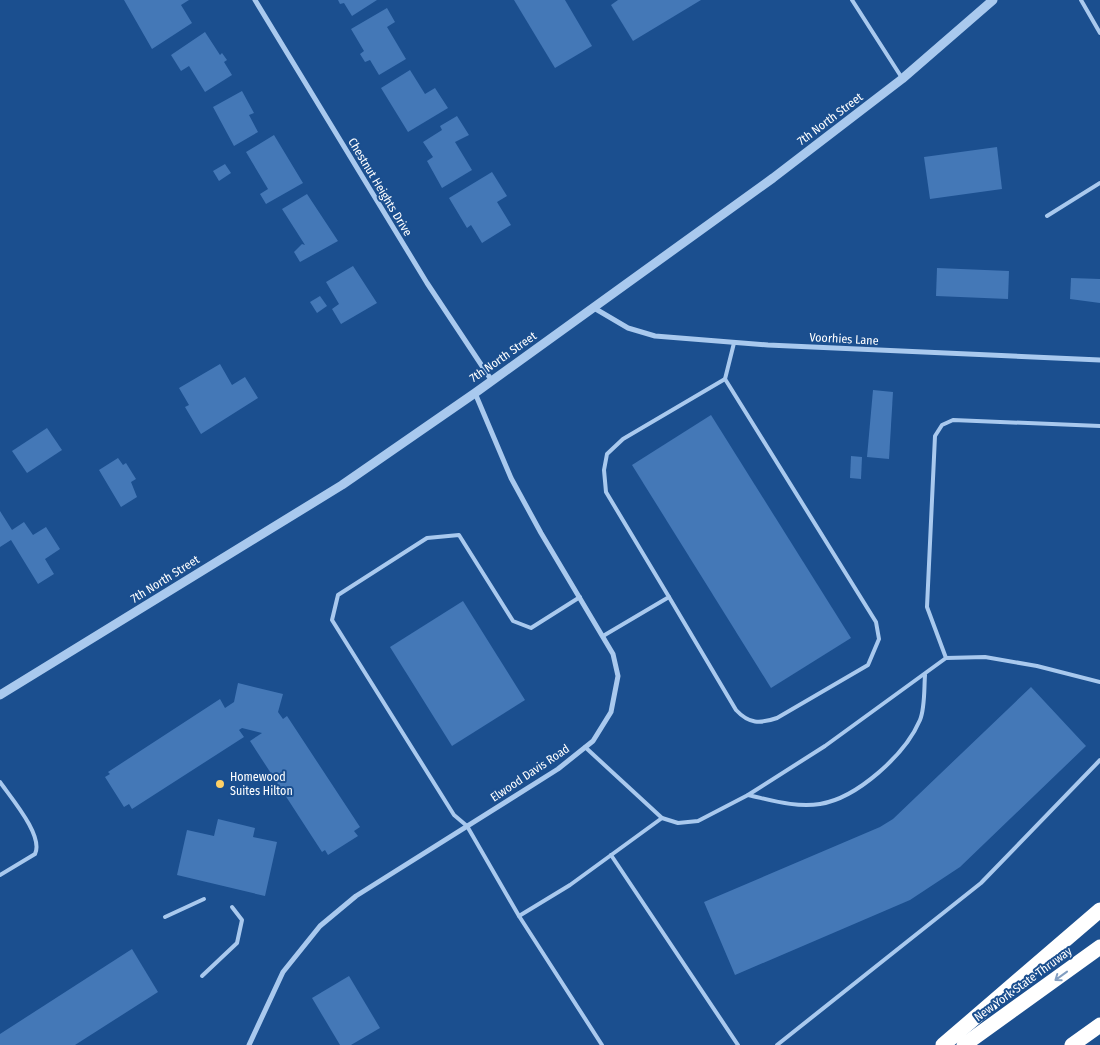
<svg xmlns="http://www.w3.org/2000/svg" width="1100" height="1045" viewBox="0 0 1100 1045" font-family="'Fira Sans Condensed',sans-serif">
	<rect width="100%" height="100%" fill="#1b4f8f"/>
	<g fill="#4478b7">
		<path d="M124,0H189L181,5L192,23L152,49Z"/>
		<path d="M338,0H377L352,16L344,3L340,4Z"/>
		<path d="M514,0H565L592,46L555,68Z"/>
		<path d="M618,0H701L633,41L611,5Z"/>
		<path d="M387,8L395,22L387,27L406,59L379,75L370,60L365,62L360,54L364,51L351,29Z"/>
		<path d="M205,32L220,55L222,53L227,60L224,62L232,75L205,92L189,66L181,71L171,55Z"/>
		<path d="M410,70L425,94L435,88L448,108L408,132L381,88Z"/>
		<path d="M242,91L254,113L249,115L258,132L234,146L213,107Z"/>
		<path d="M457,116L469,135L455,142L472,170L442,188L427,161L433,157L423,142L442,130L440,126Z"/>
		<path d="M274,135L303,183L266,204L260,194L268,189L246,152Z"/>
		<path d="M997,147L1002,189L930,199L924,157Z"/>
		<path d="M225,164L231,173L219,181L213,171Z"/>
		<path d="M492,172L507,196L497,202L511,225L482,243L471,225L467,228L449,198Z"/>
		<path d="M307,194L338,241L300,262L294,252L302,244L305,245L282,209Z"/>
		<path d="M353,266L377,303L341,324L332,309L339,304L326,282Z"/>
		<path d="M937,268L1009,271L1008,299L936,296Z"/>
		<path d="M1071,278L1100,279V303L1070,299Z"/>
		<path d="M320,296L327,306L317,313L310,302Z"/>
		<path d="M220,364L232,385L245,377L258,398L201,434L185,407L189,405L179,388Z"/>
		<path d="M873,390L893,392L889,459L867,457Z"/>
		<path d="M711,415L851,638L771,688L632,465Z"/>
		<path d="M47,428L62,450L27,473L12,451Z"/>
		<path d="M851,456L862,457L861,479L850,478Z"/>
		<path d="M118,458L123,465L126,463L136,479L131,482L137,497L121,507L99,470Z"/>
		<path d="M0,511L12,530L24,522L33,535L46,527L60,549L45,559L54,574L38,584L11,540L0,547Z"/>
		<path d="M463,601L525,700L452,746L390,647Z"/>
		<path d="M238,683L283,694L278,712L283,719L287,716L360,827L354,831L358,836L328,855L325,850L322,852L250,741L262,733L242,728L239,730L244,737L132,809L129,804L124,807L105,777L110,774L108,772L220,699L225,708L234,702Z"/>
		<path d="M1031,687L1086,746L960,867L910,900L735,975L704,902L880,827L893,819Z"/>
		<path d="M218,819L255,828L253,837L277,842L265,896L177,875L187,830L214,836Z"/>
		<path d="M132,949L158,992L75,1045H0V1034Z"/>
		<path d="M349,976L380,1028L351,1045H340L312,998Z"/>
	</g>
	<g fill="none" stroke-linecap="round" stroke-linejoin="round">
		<g stroke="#a9c9ee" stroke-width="4">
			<path d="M852,0L902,78"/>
			<path d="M1081,0L1100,33"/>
			<path d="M1047,216L1100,183"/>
			<path d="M580,597L531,628L513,621L459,535L427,538L338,595L332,620L454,815L467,826L519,916L570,885L662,818"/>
			<path d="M669,597L736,710C749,724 760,724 777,718L868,665L879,639L876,622L725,379"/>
			<path d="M603,636L669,597L606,492L604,470L607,454L623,439L725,379L734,343"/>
			<path d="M946,658L927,607L935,436L942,425L953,420L1100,426"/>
			<path d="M585,747L662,818L678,823L698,821L748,795L825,746L946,658L985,657L1037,666L1100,682"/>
			<path d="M0,782C11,798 44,836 35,854L0,875"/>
			<path d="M748,795C771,800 796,808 820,804C857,798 905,755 920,720C925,708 924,689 925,675"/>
			<path d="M611,855L738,1045"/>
			<path d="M519,916L602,1045"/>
			<path d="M165,917L204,899"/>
			<path d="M202,976L237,943L242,920L232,907"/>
			<path d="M777,1045L981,883L1100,760"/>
		</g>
		<g stroke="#a9c9ee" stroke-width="5">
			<path d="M255,0L427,283L492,381"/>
			<path d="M594,308L628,328L655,336L768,345L1100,360"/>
			<path d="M249,1045L283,972L320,926L356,896L558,769L593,741L611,712L618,676L613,654L541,533L511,478L475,393"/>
		</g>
		<path stroke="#a9c9ee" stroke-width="9" d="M0,695L342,485L475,393L773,178L902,79L993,0"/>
		<g stroke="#fff" stroke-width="15">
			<path d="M943,1045L1100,910"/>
			<path d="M964,1045L1100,947"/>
			<path d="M1072,1045L1100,1025"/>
		</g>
	</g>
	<defs><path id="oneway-shaft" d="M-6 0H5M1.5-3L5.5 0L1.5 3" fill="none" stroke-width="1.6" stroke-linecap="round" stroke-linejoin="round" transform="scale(1.25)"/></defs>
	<use stroke="#829ec1" href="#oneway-shaft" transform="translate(1061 976) rotate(144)"/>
	<circle fill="#ffd166" stroke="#1b4f8f" stroke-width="2" cx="220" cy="784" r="5"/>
	<g text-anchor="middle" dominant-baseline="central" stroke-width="4" stroke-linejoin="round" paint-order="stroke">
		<g font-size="12" fill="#fff" stroke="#1b4f8f">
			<text transform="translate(830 119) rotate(-37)">7th North Street</text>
			<text transform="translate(380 187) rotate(59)">Chestnut Heights Drive</text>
			<text transform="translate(844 339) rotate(3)">Voorhies Lane</text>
			<text transform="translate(503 357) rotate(-35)">7th North Street</text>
			<text transform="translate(165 579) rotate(-32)">7th North Street</text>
			<text transform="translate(530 773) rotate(-34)">Elwood Davis Road</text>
			<text transform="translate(1023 984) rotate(-36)">New York State Thruway</text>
		</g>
		<g font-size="12" fill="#fff" stroke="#1b4f8f" text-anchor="start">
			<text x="230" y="777">Homewood<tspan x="230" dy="14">Suites Hilton</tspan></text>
		</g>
	</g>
</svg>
